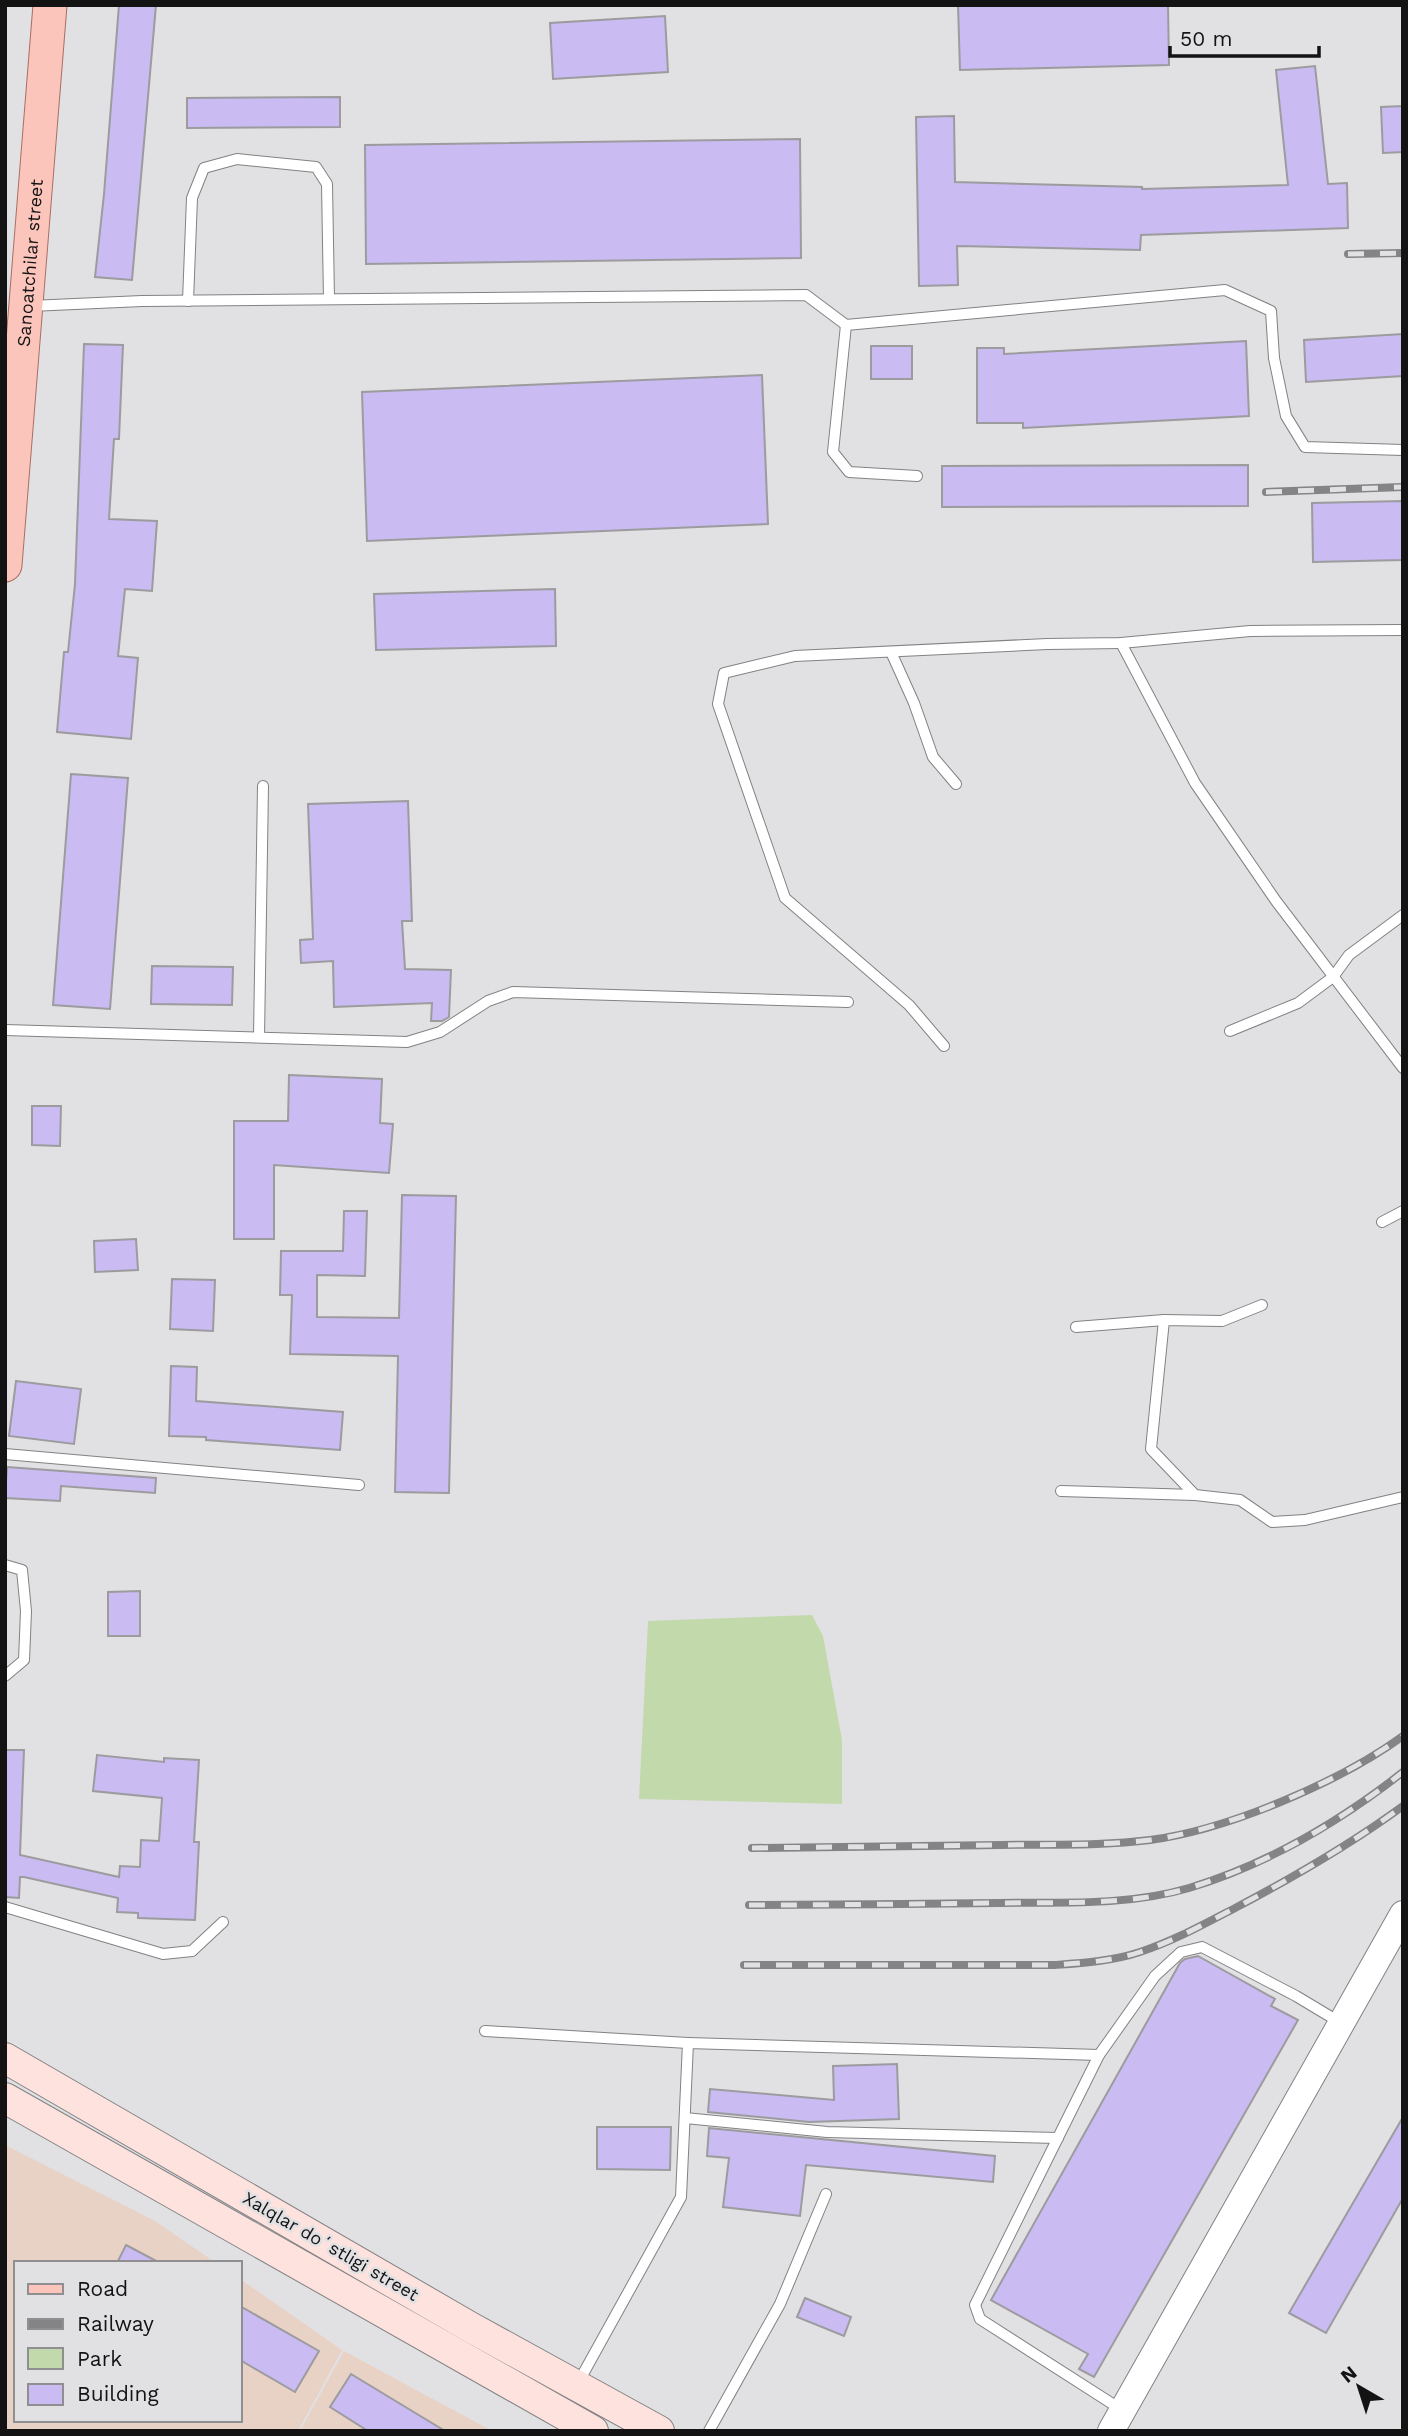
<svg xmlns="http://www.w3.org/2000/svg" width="1408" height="2436" viewBox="0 0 1408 2436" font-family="'Work Sans',sans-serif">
	<rect width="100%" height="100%" fill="#e1e0e3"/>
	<g fill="#e8d2c5">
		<path d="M5,2145L155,2221L216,2263H16V2420H240V2279L342,2350L298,2431H5Z"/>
		<path d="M344,2351L492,2431H300Z"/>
	</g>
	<path fill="#c2d9ab" d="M812,1615L823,1636L842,1740V1804L639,1799L648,1621Z"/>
	<g fill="#cabbf3" stroke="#9c9b9e" stroke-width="2">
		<path d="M119,5H156L132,280L95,277L104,194Z"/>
		<path d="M958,5H1168L1169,65L960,70Z"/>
		<path d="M665,16L668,72L553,79L550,23Z"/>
		<path d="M1315,66L1328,184L1347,183L1348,228L1141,235L1140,250L957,246L958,285L919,286L916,117L954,116L955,182L1142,187V189L1288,185L1276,70Z"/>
		<path d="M340,97V127L187,128V98Z"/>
		<path d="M1403,106V152L1383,153L1381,107Z"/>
		<path d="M800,139L801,258L366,264L365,145Z"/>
		<path d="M1403,334V376L1306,382L1304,340Z"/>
		<path d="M1246,341L1249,416L1023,428V423H977V348H1004V354Z"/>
		<path d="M84,344L123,345L119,439H114L109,519L157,521L152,591L125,589L118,656L138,658L131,739L57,732L64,652H68L75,584Z"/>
		<rect x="871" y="346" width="41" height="33"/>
		<path d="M762,375L768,524L367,541L362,392Z"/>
		<path d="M1248,465V506L942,507V466Z"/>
		<path d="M1403,501V560L1313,562L1312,503Z"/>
		<path d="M555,589L556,646L376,650L374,594Z"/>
		<path d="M71,774L128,778L110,1009L53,1005Z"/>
		<path d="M408,801L412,921H402L405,969L451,970L449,1017L442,1021H431L432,1003L334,1007L333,961L301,963L300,940L313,939L308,804Z"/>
		<path d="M152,966L233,967L232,1005L151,1004Z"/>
		<path d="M289,1075L382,1079L380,1123L393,1124L389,1173L274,1165V1239H234V1121H288Z"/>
		<path d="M32,1106H61L60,1146L32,1145Z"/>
		<path d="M402,1195L456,1196L449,1493L395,1492L398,1356L290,1354L292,1295H280L281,1251H343L344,1211H367L365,1276L317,1275V1317L399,1318Z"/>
		<path d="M136,1239L138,1270L95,1272L94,1241Z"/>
		<path d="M172,1279L215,1280L213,1331L170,1329Z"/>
		<path d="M171,1366L197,1367L196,1401L343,1412L340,1450L206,1440V1437L169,1436Z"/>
		<path d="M16,1381L81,1389L74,1444L9,1436Z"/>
		<path d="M7,1467L156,1478L155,1493L61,1486L60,1501L5,1498Z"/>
		<path d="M140,1591V1636H108V1592Z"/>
		<path d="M5,1750H24L20,1855L119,1877L120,1866L140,1867L141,1840L159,1841L162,1798L93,1791L97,1755L164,1762V1758L199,1760L194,1842H199L195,1920L138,1918V1913L117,1912L118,1898L24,1877H20L19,1898L5,1897Z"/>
		<path d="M1198,1956L1275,1999L1271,2006L1298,2020L1094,2377L1079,2369L1088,2354L991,2300L1180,1963L1185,1959Z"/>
		<path d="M897,2064L899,2119L809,2122L708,2112L710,2089L834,2100L833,2066Z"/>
		<path d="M1403,2117V2198L1326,2333L1289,2313Z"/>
		<path d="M597,2127H671L670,2170L597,2169Z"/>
		<path d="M709,2128L995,2156L993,2182L806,2165L800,2216L723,2207L729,2158L707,2156Z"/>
		<path d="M126,2245L160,2263H117Z"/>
		<path d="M805,2298L851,2317L844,2336L797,2317Z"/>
		<path d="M240,2306L319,2351L295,2392L240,2360Z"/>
		<path d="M351,2374L445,2431H368L330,2407Z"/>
	</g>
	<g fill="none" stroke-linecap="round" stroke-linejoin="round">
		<defs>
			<g id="service">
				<path d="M188,301L192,198L204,168L237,159L316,167L327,184L329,299"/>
				<path d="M30,306L142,301L806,295L846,325L1225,290L1271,311L1274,358L1286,416L1305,447L1403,450"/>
				<path d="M846,325L833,452L849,472L917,476"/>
				<path d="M1121,643L1195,783L1276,901L1403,1068"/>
				<path d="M891,652L914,703L933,757L956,784"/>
				<path d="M5,1030L407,1042L440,1032L488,1001L513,992L848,1002"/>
				<path d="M1230,1031L1298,1003L1333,977L1349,955L1403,915"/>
				<path d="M259,1037L263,786"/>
				<path d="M944,1046L909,1005L785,898L718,704L724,673L795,656L1047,644L1121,643L1250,631L1403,630"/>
				<path d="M1382,1222L1403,1211"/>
				<path d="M1164,1320L1151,1449L1195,1495L1240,1500L1272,1522L1305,1520L1403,1497"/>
				<path d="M1076,1327L1164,1320L1222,1321L1262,1305"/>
				<path d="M5,1454L359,1485"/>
				<path d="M1061,1491L1195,1495"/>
				<path d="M5,1565L22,1570L26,1611L24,1660L5,1676"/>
				<path d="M5,1907L163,1954L192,1951L223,1922"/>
				<path d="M485,2031L688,2043"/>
				<path d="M1099,2055L975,2305L980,2319L1122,2410"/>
				<path d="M685,2118L827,2132L1058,2138"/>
				<path d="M578,2383L681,2197L688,2043L1099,2055L1155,1976L1181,1952L1202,1947L1296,1996L1341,2023"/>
				<path d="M709,2431L780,2304L826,2194"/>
			</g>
			<path id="tertiary" d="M1111,2431L1403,1914"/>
			<g id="secondary">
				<path d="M5,2058L470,2327L659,2431"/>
				<path d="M5,2098L593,2431"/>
			</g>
			<g id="primary">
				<path id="s1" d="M5,565L50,5"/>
			</g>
		</defs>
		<use href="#service" stroke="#828184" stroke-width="12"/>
		<use href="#tertiary" stroke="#828184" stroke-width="28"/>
		<use href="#secondary" stroke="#828184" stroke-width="32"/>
		<use href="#primary" stroke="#aa6e63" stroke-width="35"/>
		<use href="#service" stroke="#fff" stroke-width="10"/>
		<use href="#tertiary" stroke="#fff" stroke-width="26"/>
		<use href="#secondary" stroke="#fee2dd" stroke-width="30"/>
		<use href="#primary" stroke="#fcc5bb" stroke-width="33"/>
		<defs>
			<g id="rail">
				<path d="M1348,254L1403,253"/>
				<path d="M1266,492L1403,487"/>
				<path d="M752,1848C835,1847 918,1846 1001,1845C1051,1844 1101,1846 1150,1840C1227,1830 1340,1782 1403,1736"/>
				<path d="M749,1905C832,1905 916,1904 999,1903C1062,1902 1128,1906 1189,1888C1268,1864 1338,1823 1403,1772"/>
				<path d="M744,1965H1055C1083,1963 1113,1961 1140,1952C1174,1941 1206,1923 1237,1907C1294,1877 1351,1844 1403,1806"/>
			</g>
		</defs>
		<use href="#rail" stroke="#848385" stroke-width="8"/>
		<use href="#rail" stroke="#e1e0e3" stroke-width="5" stroke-dasharray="16" stroke-linecap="butt"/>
	</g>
	<g text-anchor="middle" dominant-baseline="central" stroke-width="5" stroke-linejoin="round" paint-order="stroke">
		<g font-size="18" fill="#141314" stroke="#e1e0e3">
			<text stroke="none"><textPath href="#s1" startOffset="303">Sanoatchilar street</textPath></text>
			<text transform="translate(331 2246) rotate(30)">Xalqlar doʻstligi street</text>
		</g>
	</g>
	<rect width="1408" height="2436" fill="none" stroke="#141314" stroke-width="14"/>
	<rect x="14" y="2261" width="228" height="161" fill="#e1e0e3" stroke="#8f8e90" stroke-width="2"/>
	<rect x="28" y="2284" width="35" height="10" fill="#fcc5bb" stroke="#8f8e90" stroke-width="2"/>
	<text x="77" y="2296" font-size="21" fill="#141314">Road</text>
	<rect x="28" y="2319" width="35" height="10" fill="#848385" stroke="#8f8e90" stroke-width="2"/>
	<text x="77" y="2331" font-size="21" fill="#141314">Railway</text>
	<rect x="28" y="2348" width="35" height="21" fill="#c2d9ab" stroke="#8f8e90" stroke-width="2"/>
	<text x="77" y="2366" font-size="21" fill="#141314">Park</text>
	<rect x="28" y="2384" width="35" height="21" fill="#cabbf3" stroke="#8f8e90" stroke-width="2"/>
	<text x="77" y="2401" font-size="21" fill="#141314">Building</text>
	<g transform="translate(1359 2387) rotate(321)" stroke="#e1e0e3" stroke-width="5" paint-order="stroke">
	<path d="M0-5L12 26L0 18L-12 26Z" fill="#141314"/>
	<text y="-10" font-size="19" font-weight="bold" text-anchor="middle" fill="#141314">N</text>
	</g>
	<path d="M1170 46v10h149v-10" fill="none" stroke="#141314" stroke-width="3.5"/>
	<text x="1180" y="46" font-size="21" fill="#141314" stroke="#e1e0e3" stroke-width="5" paint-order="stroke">50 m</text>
</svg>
